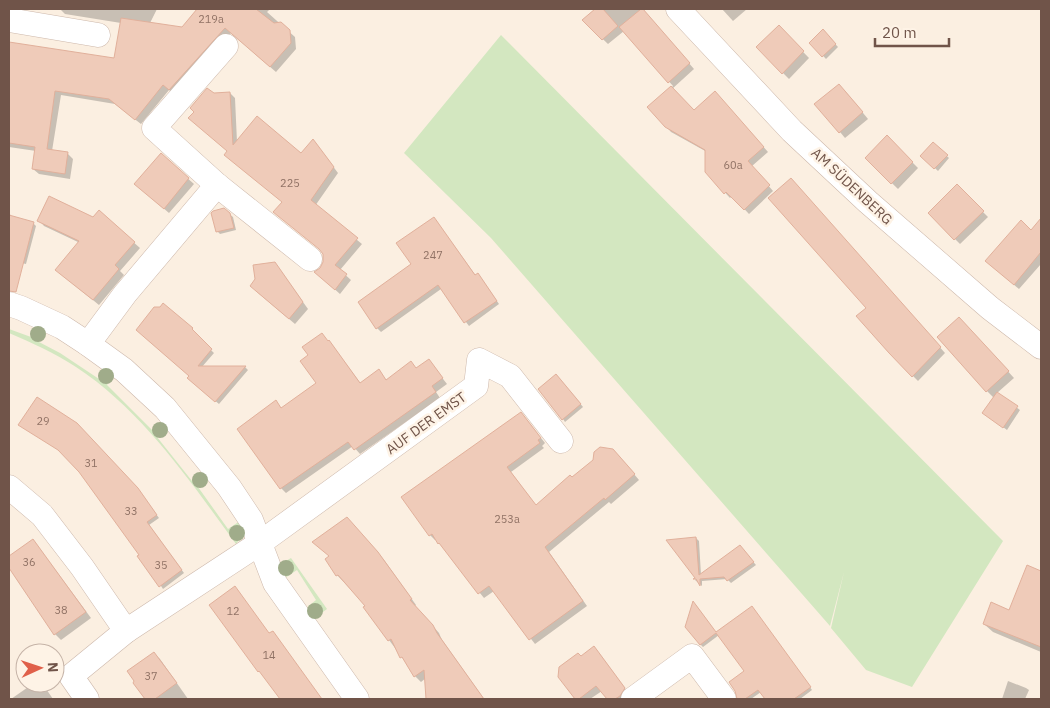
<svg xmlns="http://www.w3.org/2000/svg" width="1050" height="708" viewBox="0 0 1050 708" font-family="'IBM Plex Sans',sans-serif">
	<rect width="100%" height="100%" fill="#fbefe1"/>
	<g fill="#d3e7c0">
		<path d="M501,35L1003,541L912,687L866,670L831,628L844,572L830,626L491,238L404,153Z"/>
		<path d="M37,325L45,330L39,342L60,353L99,379L108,368L115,373L107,385L152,430L163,420L170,427L157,437L192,481L204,471L209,478L198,487L228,529L240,521C246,531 243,536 236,544C190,481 143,411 76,367C55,353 32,343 9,333V329L31,337Z"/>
		<path d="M291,558L327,609L312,620L305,609L316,600L297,570L285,578L279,565Z"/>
	</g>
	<g fill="#0003">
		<path d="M60,9H157L150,23L183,28L199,9H270L267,12L295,37L296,49L276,72L231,33L175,95L169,90L141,124L115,104L61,95L52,151L67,153L73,159L70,179L39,174L33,169L36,151L9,147V43L115,59L121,23L65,14Z"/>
		<path d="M597,9H642L694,69L672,89L694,112L720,98L768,152L752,166L773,191L749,214L732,196L730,198L706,172L707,152L671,132L649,107L673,86L624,31L608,44L584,21Z"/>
		<path d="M722,9H747L733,21Z"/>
		<path d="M778,26L809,58L789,79L757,47Z"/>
		<path d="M823,31L838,47L826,59L811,43Z"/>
		<path d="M845,91L868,119L845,138L840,132Z"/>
		<path d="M230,93L235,98L237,142L301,154L313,140L338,173L315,206L362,244L340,270L351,280L340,294L321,277V269L325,262L324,254L284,202L229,152L214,94Z"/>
		<path d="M887,137L918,168L898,189L866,158Z"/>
		<path d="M933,143L949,158L938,171L922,156Z"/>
		<path d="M161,155L194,184L169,213L141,189Z"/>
		<path d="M796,185L945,353L918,381L890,353L867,308Z"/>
		<path d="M957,186L988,217L960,244L929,213Z"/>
		<path d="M99,212L140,248L120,271L124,275L99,305L62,275L80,243L44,226L39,220L94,218Z"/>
		<path d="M9,213L12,217L33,223L36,226L26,264L9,260Z"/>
		<path d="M213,213L229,214L233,217L236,230L220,234L218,232Z"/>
		<path d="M434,218L476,276L481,278L499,304L469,326L441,289L381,332L377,328L413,265Z"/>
		<path d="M1040,221L1041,222V264L1019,289L992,266L1031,231Z"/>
		<path d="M280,270L308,309L295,324L257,292V279Z"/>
		<path d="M965,324L1014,378L997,393L1020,410L1007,430L987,415L994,398L987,391Z"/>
		<path d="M193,333L214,353L201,368L245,367L248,370L219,404L191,381Z"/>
		<path d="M329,341L361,384L379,371L387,381L417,369L429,361L447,384L436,392L440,398L360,454L353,446L286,493L281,488L275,402L282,409L318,383Z"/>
		<path d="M559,378L583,407L565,422L563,419Z"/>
		<path d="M526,419L545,443L542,446L544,448L511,472L536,506L572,479L618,455L639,480L611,504L609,502L549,552L587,606L535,644L494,591L484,598L436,539L435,540L430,535Z"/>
		<path d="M20,425L140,492L159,518L149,525L184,573L163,589L141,555L80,472L62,452Z"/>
		<path d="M352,524L384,560L416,605L415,606L439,633L442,640L484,699H431L427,693L426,678L421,682L415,676L407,664L389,640L367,606L337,575L330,556Z"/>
		<path d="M696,538L699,541L701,575L740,547L756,565L731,583L727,579L702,581V586L695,580L697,578Z"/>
		<path d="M33,540L91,618L61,640L55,634L9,566V557Z"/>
		<path d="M1027,567L1041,572V652L993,632L984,624L1009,611Z"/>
		<path d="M696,605L716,634L752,608L812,690L800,699H766L761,692L751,699H740L736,691L746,671L719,635L703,647L700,644Z"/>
		<path d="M599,653L629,694L626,699H608L602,691L590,699H576L559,677L581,658Z"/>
		<path d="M154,654L160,659L188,699H149L129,672Z"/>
		<path d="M1008,681L1026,688L1029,690L1025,699H1002Z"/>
		<path d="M34,683H42L53,699H11Z"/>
	</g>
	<g fill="#efcbb9" stroke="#e1b09b">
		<path d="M197,9H256L274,23L281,22L290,30L291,43L270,67L225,28L169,90L163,85L135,120L109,99L55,91L47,149L68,152L65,174L32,169L35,147L9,143V42L114,58L121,18L182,27Z"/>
		<path d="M595,9H603L618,26L602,40L582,20Z"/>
		<path d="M641,9H643L690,63L668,83L619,27Z"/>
		<path d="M779,25L804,51L782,74L756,47Z"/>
		<path d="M823,29L836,44L822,57L809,43Z"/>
		<path d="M839,84L863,112L839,133L814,104Z"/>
		<path d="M671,86L694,110L715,91L764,147L748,161L770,185L744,210L726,192L724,194L705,172V150L665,127L647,107Z"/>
		<path d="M207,88L214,93L230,92L233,145L257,116L301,153L313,139L334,167L311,200L358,238L335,265L347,274L335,290L314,272L320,268L323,262V254L319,249L273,212L282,202L224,155L227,151L188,118L194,112L190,108Z"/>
		<path d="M887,135L913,162L891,184L865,158Z"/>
		<path d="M933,142L948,155L934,169L920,156Z"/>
		<path d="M161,153L189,178L164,209L134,184Z"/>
		<path d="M791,178L941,347L912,377L889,353L856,316L866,308L768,198Z"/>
		<path d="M957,184L984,211L954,240L928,213Z"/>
		<path d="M49,196L93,217L99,210L135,242L115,265L119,269L93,300L55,270L79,241L37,221Z"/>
		<path d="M224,208L230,213L234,228L216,232L211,213L213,211Z"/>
		<path d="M9,215L34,222L16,292L9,291Z"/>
		<path d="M434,217L475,275L478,273L497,301L464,323L438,285L376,329L358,302L411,264L396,243Z"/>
		<path d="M1041,218V252L1014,285L985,261L1021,220L1031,230Z"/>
		<path d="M275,262L303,302L289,319L250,286L255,279L253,265Z"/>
		<path d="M163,303L193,328L192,329L212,349L198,366H246L215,402L187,378L189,376L136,330L154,307H160Z"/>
		<path d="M959,317L1009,371L986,392L937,337Z"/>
		<path d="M322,333L328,341L329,340L360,383L379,369L386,380L411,361L416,368L429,359L443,378L432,386L436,392L354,450L348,442L280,489L237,429L276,400L281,408L316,383L300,361L308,355L302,347Z"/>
		<path d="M556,374L581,404L562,420L538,389Z"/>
		<path d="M997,392L1018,406L1003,428L982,413Z"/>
		<path d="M37,397L77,423L138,488L157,515L147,522L182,570L159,587L137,556L139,555L79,472L58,450L18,425Z"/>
		<path d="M521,412L541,438L538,440L540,443L507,467L536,505L570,475L572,477L593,460L594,452L600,447L613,449L635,474L605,500L604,498L545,547L583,601L529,640L489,586L478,594L439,543L438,544L432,534L429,536L401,497Z"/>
		<path d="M347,517L378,552L412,599L410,600L433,625L437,633L484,699H426L424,670L414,677L402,657L400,658L391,639L388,641L363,607L365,606L338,575L336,576L325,559L329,556L312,542Z"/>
		<path d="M696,537L699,575L740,545L754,562L727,581L724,577L700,579V586L696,579H693L695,578L666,540Z"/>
		<path d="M33,539L86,612L54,635L9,568V556Z"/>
		<path d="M1027,565L1041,571V647L983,624L991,602L1009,610Z"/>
		<path d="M235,586L269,633L273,631L322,699H280L259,671L258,672L209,605Z"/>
		<path d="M693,601L716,632L752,606L811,687L794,699H765L758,690L745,699H737L735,691L729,682L744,671L716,633L700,645L685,627Z"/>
		<path d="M594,646L625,688L620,696L615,699H607L596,686L579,699H575L558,677L559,667L578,653L581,656Z"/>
		<path d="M154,652L177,683L155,699H145L133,683L134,681L127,671Z"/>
	</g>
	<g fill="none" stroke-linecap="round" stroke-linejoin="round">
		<defs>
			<g id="minor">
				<path d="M678,9L792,131L868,202L990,308L1041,347"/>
				<path d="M9,20L98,35"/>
				<path d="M217,185L154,128L226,46"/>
				<path d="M9,304L21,308L62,327L88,344L124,370L165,408L229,487L251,520L275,583L357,699"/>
				<path d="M88,344L125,294L217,185L310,259"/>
				<path d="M9,487L42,515L82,567L126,631L260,543L476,386L479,360L510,376L561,441"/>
				<path d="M87,699L71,676L126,631"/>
				<path d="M633,699L692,656L724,699"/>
			</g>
		</defs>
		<use href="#minor" stroke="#cdb8ab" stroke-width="25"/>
		<use href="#minor" stroke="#fff" stroke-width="24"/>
	</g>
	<g fill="#a0ac8a">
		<circle cx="38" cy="334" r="8"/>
		<circle cx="106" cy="376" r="8"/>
		<circle cx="160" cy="430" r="8"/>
		<circle cx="200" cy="480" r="8"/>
		<circle cx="237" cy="533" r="8"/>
		<circle cx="286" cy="568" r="8"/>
		<circle cx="315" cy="611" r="8"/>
	</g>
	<g text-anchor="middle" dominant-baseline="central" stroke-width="5" stroke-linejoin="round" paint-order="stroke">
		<g font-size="11" fill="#907265">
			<text x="211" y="19">219a</text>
			<text x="733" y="165">60a</text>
			<text x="290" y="183">225</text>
			<text x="433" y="255">247</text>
			<text x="43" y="421">29</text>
			<text x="91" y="463">31</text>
			<text x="131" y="511">33</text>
			<text x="507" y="519">253a</text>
			<text x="29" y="562">36</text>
			<text x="161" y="565">35</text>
			<text x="61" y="610">38</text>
			<text x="233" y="611">12</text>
			<text x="269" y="655">14</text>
			<text x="151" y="676">37</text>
		</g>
		<g font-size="14" fill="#705449" stroke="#fef3e6">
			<text transform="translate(852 186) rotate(43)">AM SÜDENBERG</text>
			<text transform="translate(426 423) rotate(-36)">AUF DER EMST</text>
		</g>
	</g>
	<rect width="1050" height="708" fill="none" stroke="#705449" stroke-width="20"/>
	<g transform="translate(40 668) rotate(87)"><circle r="24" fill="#fef3e6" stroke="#c5b3a7"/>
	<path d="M0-4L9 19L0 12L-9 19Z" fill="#e0604a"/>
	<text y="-8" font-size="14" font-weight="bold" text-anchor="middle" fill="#705449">N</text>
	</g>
	<path d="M875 38v8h74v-8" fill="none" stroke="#705449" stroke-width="2.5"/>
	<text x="882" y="38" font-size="15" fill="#705449" stroke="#fef3e6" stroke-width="4" paint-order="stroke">20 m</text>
</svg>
